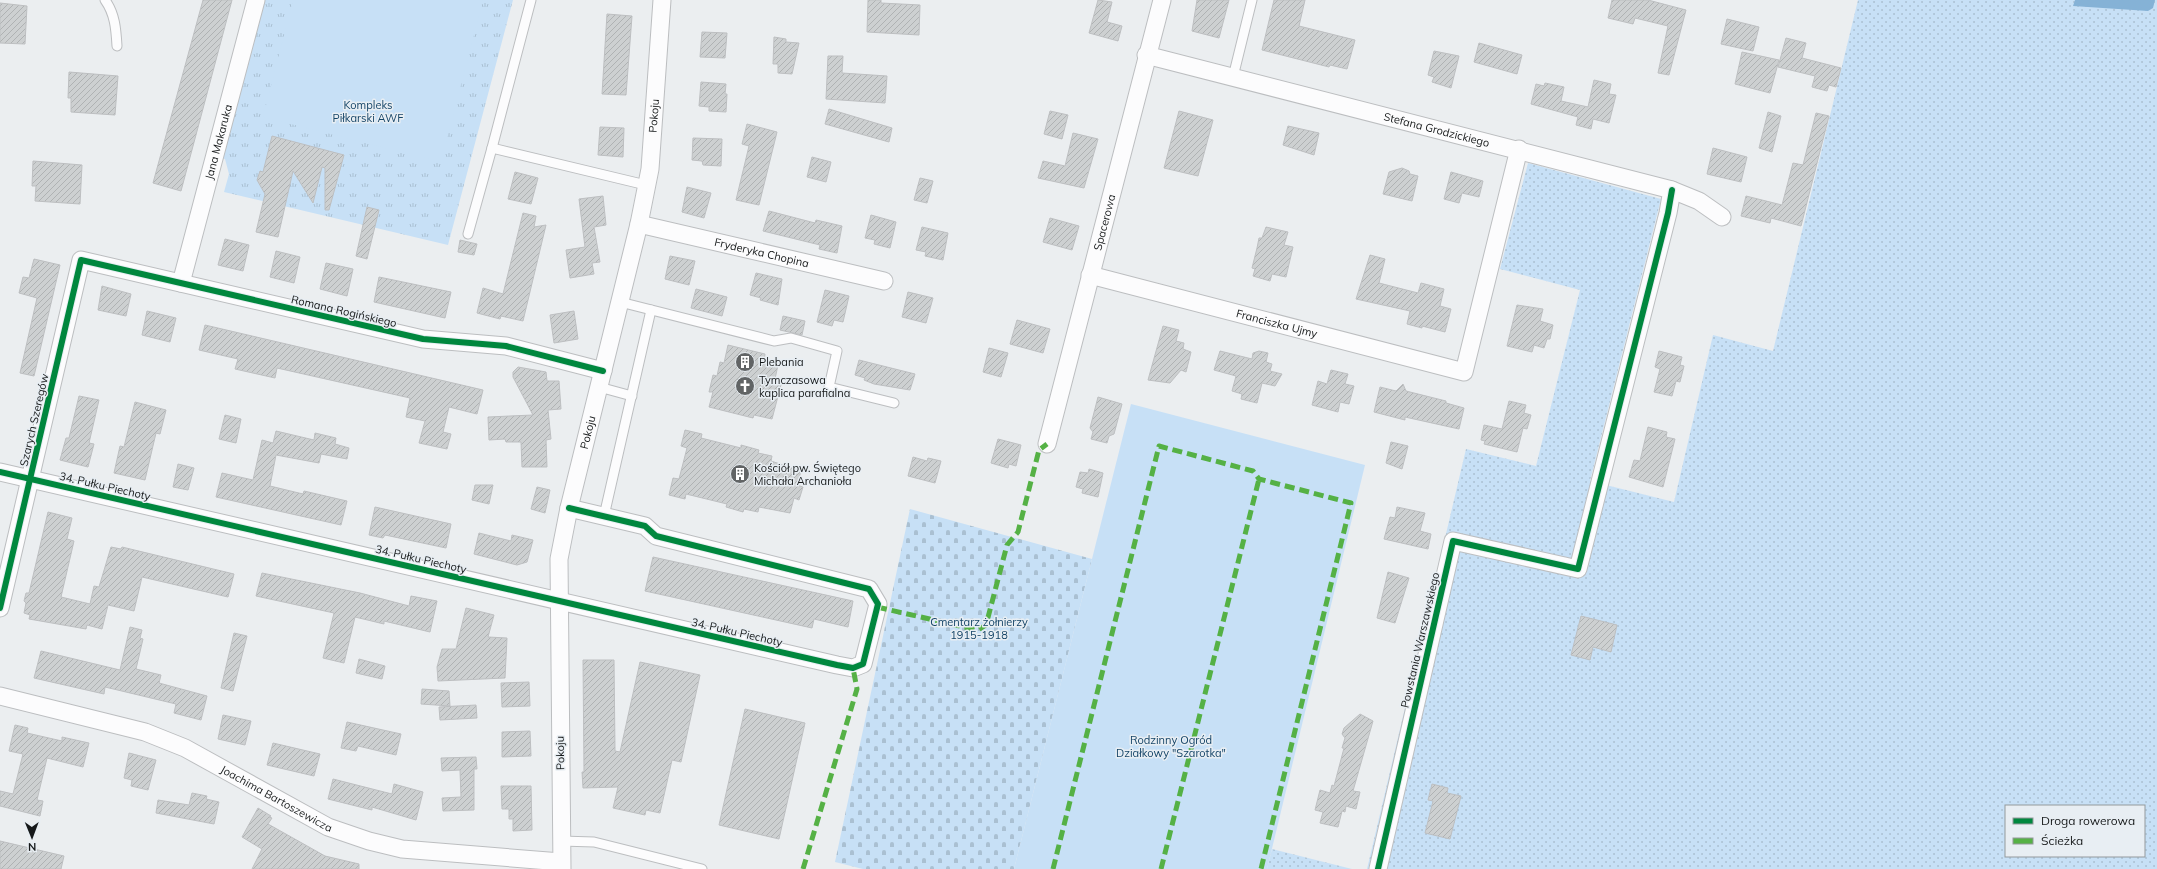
<svg xmlns="http://www.w3.org/2000/svg" width="2157" height="869" viewBox="0 0 2157 869" font-family="Mulish,sans-serif">
	<defs>
		<pattern id="grass-dots" width="8" height="8" patternUnits="userSpaceOnUse"><rect width="8" height="8" fill="#c7e0f6"/><path d="M2 2h.1M6 6h.1" fill="none" stroke="#aac0d2" stroke-width="1.8" stroke-linecap="round"/></pattern>
		<pattern id="cemetery-stones" width="16" height="16" patternUnits="userSpaceOnUse"><rect width="16" height="16" fill="#c7e0f6"/><path d="M2 7V4a2 2 0 0 1 4 0v3zM10 15v-3a2 2 0 0 1 4 0v3z" fill="#aac0d2"/></pattern>
		<pattern id="park-tufts" width="24" height="20" patternUnits="userSpaceOnUse"><rect width="24" height="20" fill="#c7e0f6"/><path d="M3 7l-1-3M5 7V3M7 7l1-3M15 17l-1-3M17 17v-4M19 17l1-3" fill="none" stroke="#aac0d2"/></pattern>
		<pattern id="building-hatch" width="6" height="6" patternUnits="userSpaceOnUse"><rect width="6" height="6" fill="#cdd0d1"/><path d="M-1 1l2-2M0 6l6-6M5 7l2-2" fill="none" stroke="#afb2b3"/></pattern>
	</defs>
	<rect width="100%" height="100%" fill="#ebeef0"/>
	<g fill="url(#grass-dots)" fill-rule="evenodd">
		<path d="M1858,0H2157V869H1367L1466,449L1536,466L1580,290L1500,269L1528,163L1661,199L1590,481L1674,502L1713,335L1773,351ZM2006,806H2144V856H2006Z"/>
		<path d="M1272,849L1352,869H1267Z"/>
	</g>
	<path fill="url(#cemetery-stones)" d="M910,509L1092,559L1014,869H863L835,862Z"/>
	<path fill="url(#park-tufts)" d="M262,0H513L448,245L224,192L229,174L225,159L221,158Z"/>
	<g fill="#c7e0f6">
		<path d="M293,0H483L441,162L263,117Z"/>
		<path d="M1131,404L1365,465L1267,869H1014Z"/>
	</g>
	<path fill="#85b2d6" d="M2075,0H2155L2153,8L2148,11L2073,6Z"/>
	<g fill="url(#building-hatch)" stroke="#bdbfc1">
		<path d="M203,0H232L181,191L153,183Z"/>
		<path d="M868,0H881V3L920,5L919,35L867,32Z"/>
		<path d="M1098,0L1112,2L1107,22L1122,26L1118,41L1089,33Z"/>
		<path d="M1197,0H1229L1219,38L1192,31Z"/>
		<path d="M1274,0H1305L1299,26L1355,40L1347,69L1330,65L1329,67L1262,50Z"/>
		<path d="M1612,0H1648L1686,10L1669,75L1658,73L1668,26L1635,18L1633,24L1608,18Z"/>
		<path d="M0,3L27,6L25,44L0,43Z"/>
		<path d="M607,14L632,16L626,95L602,94Z"/>
		<path d="M1727,19L1759,27L1753,51L1721,44Z"/>
		<path d="M702,32L727,33L725,58L700,57Z"/>
		<path d="M774,37L786,39V42L799,43L792,74L778,73V64H773Z"/>
		<path d="M1786,38L1806,43L1802,58L1841,68L1836,87L1829,85L1827,91L1812,87L1815,76L1778,67Z"/>
		<path d="M1479,43L1522,55L1517,74L1474,62Z"/>
		<path d="M1434,51L1459,56L1451,88L1432,82L1434,77L1428,75Z"/>
		<path d="M1742,52L1779,60L1770,93L1735,84Z"/>
		<path d="M828,56H843L842,73L887,76L885,103L826,99Z"/>
		<path d="M69,72L118,76L115,115L71,112V98H68Z"/>
		<path d="M1594,80L1611,84L1609,94L1616,95L1609,123L1593,119L1591,129L1576,125L1578,117L1531,104L1536,84L1544,86L1545,83L1564,87L1561,101L1588,107Z"/>
		<path d="M701,82L726,84L725,94H727L726,112L709,111V107L699,106Z"/>
		<path d="M829,109L892,128L889,142L825,124Z"/>
		<path d="M1050,111L1068,115L1062,139L1044,134Z"/>
		<path d="M1179,111L1213,120L1198,176L1164,168Z"/>
		<path d="M1768,112L1781,116L1772,152L1759,148Z"/>
		<path d="M1816,113L1829,116L1801,226L1771,218L1770,223L1741,216L1746,196L1782,205L1793,163L1803,165Z"/>
		<path d="M747,124L777,132L759,205L736,200L749,146L742,144Z"/>
		<path d="M1288,126L1319,133L1314,155L1283,145Z"/>
		<path d="M600,127L624,128L623,157L598,155Z"/>
		<path d="M1073,133L1098,139L1084,188L1038,178L1043,161L1065,166Z"/>
		<path d="M272,136L344,155L329,210H325V168L322,167L313,203L293,171L278,237L256,232L265,194L257,180L260,171L263,172Z"/>
		<path d="M693,138L722,139L721,166L703,165L702,161L692,160Z"/>
		<path d="M1713,148L1747,157L1741,182L1707,174Z"/>
		<path d="M812,157L831,162L826,182L807,177Z"/>
		<path d="M33,161L82,165L80,204L35,201L36,186H32Z"/>
		<path d="M1402,168L1409,171L1410,174L1418,176L1412,201L1383,194L1389,172Z"/>
		<path d="M515,172L538,178L531,204L508,199Z"/>
		<path d="M1451,172L1483,181L1479,197L1462,193L1459,203L1444,199Z"/>
		<path d="M920,178L933,181L927,203L914,200Z"/>
		<path d="M687,187L711,193L704,218L682,212Z"/>
		<path d="M603,196L606,225L594,227L600,262L592,263L594,274L570,278L566,250L585,247L579,199Z"/>
		<path d="M367,207L379,210L367,259L356,256Z"/>
		<path d="M769,211L815,223L816,220L842,226L837,253L819,249L820,245L763,231Z"/>
		<path d="M523,213L536,216L534,227L546,225L523,321L501,316L500,319L477,313L483,288L503,294Z"/>
		<path d="M871,215L896,222L890,248L874,244L875,240L865,238Z"/>
		<path d="M1050,218L1079,226L1072,250L1043,242Z"/>
		<path d="M922,227L948,233L943,260L925,256L926,252L916,250Z"/>
		<path d="M1266,227L1288,232L1284,245L1293,247L1286,277L1272,274L1270,281L1253,276L1255,269L1252,268L1257,248L1259,238H1262Z"/>
		<path d="M225,239L249,245L243,271L218,265Z"/>
		<path d="M460,240L477,244L474,255L458,252Z"/>
		<path d="M276,251L300,257L294,283L270,277Z"/>
		<path d="M1370,255L1385,259L1379,283L1418,293L1421,283L1444,289L1440,306L1451,309L1445,332L1422,326V328L1407,324L1410,311L1356,299Z"/>
		<path d="M670,256L695,261L689,285L665,279Z"/>
		<path d="M34,259L60,265L34,376L20,373L37,298L19,293L23,277L29,278Z"/>
		<path d="M326,263L353,269L347,296L320,289Z"/>
		<path d="M756,273L782,279L778,305L760,300L761,298L750,295Z"/>
		<path d="M379,277L451,292L445,318L374,302Z"/>
		<path d="M102,286L131,294L126,316L98,310Z"/>
		<path d="M696,289L727,297L722,316L691,308Z"/>
		<path d="M825,290L849,296L843,322L834,320L832,326L817,322Z"/>
		<path d="M908,292L933,298L926,323L902,317Z"/>
		<path d="M1517,305L1543,309L1540,321L1553,325L1550,339H1547L1544,348L1534,345L1532,352L1507,346Z"/>
		<path d="M147,311L176,318L170,342L142,335Z"/>
		<path d="M574,311L578,339L554,343L550,315Z"/>
		<path d="M783,316L805,321L802,335L780,330Z"/>
		<path d="M1017,320L1050,329L1043,353L1010,344Z"/>
		<path d="M205,325L483,390L477,414L449,407L443,432L451,434L447,449L419,443L425,421L406,417L410,398L277,368L275,378L235,369L238,359L199,350Z"/>
		<path d="M1163,326L1179,330L1176,341L1184,343L1183,349L1191,352L1186,372L1181,370L1170,383L1148,380Z"/>
		<path d="M728,345L765,354L764,362L778,365L775,379L782,381L772,419L754,415L753,418L709,407L713,392H709L713,375L717,376L720,362L724,363Z"/>
		<path d="M989,348L1008,353L1001,377L983,372Z"/>
		<path d="M1220,351L1252,359L1253,353L1259,351L1268,353L1266,362L1272,364L1270,371L1282,374L1275,386L1262,383L1257,403L1241,399L1242,394L1232,391L1236,376L1214,370Z"/>
		<path d="M1659,351L1682,357L1680,365L1684,366L1680,382L1676,381L1672,396L1654,392L1660,369L1655,367Z"/>
		<path d="M859,360L915,374L910,390L874,384L864,380L865,378L855,375Z"/>
		<path d="M518,367L546,372L547,381H559L561,409L548,410L551,439L546,440L547,467H522L521,442H506L505,439L489,440L488,417L533,415L513,377V372Z"/>
		<path d="M1331,370L1348,374L1345,384L1354,386L1349,404L1340,402L1338,412L1312,405L1318,381L1327,384Z"/>
		<path d="M1403,384L1406,391L1446,401V403L1464,408L1459,429L1405,417V420L1374,412L1380,387L1396,391Z"/>
		<path d="M79,396L99,400L89,443L94,444L88,467L60,460L66,438H69Z"/>
		<path d="M1098,397L1122,404L1114,434L1109,436L1107,443L1091,439L1093,432L1090,428Z"/>
		<path d="M1509,401L1526,405L1524,413L1531,415L1527,429L1523,428L1517,452L1484,444L1485,441L1481,440L1484,425L1502,429Z"/>
		<path d="M135,402L166,410L160,434L156,433L145,480L114,473L120,446L124,447Z"/>
		<path d="M225,415L241,419L236,443L219,439Z"/>
		<path d="M1648,427L1667,432L1666,437L1675,439L1663,487L1629,477L1634,460L1640,461Z"/>
		<path d="M685,430L702,434L701,438L741,448V445L759,450L758,453L772,456L771,461L801,471L797,485L803,487L799,500L794,498L790,513L759,507L758,512L744,509L743,512L726,507L727,504L686,494L685,499L669,495L673,478L679,479L687,448L681,446Z"/>
		<path d="M276,431L314,440L315,433L336,438L335,444L349,448L347,459L321,454L319,463L276,455L270,486L303,494L304,491L347,501L341,525L216,497L222,473L253,480L262,440L273,443Z"/>
		<path d="M998,439L1021,445L1016,466L1009,464L1008,468L991,463Z"/>
		<path d="M1391,442L1408,446L1402,469L1386,463Z"/>
		<path d="M913,457L927,461L928,458L941,461L935,483L908,476Z"/>
		<path d="M178,464L194,468L188,490L173,487Z"/>
		<path d="M1089,469L1103,473L1098,497L1082,493L1083,489L1076,487L1080,472L1088,473Z"/>
		<path d="M475,485H493L489,504L472,500Z"/>
		<path d="M537,487L550,490L545,513L531,509Z"/>
		<path d="M375,507L451,524L446,548L385,535L383,538L369,535Z"/>
		<path d="M1397,507L1425,513L1420,531L1431,534L1428,549L1384,539L1390,517L1395,518Z"/>
		<path d="M48,512L72,518L67,539L74,541L61,597L90,604L94,586L99,587L111,547L121,549L122,547L234,574L228,597L142,577L134,611L108,605L102,629L87,625L86,629L29,619L30,615L24,613L26,603L24,601L26,593H29Z"/>
		<path d="M479,533L511,541L512,535L533,540L527,562L517,565L474,554Z"/>
		<path d="M653,557L853,601L848,627L814,619L812,628L645,591Z"/>
		<path d="M1388,572L1409,578L1395,623L1377,618Z"/>
		<path d="M262,573L360,593L409,606L411,596L437,601L430,632L384,621V624L355,617L344,663L323,658L334,613L256,596Z"/>
		<path d="M466,608L494,615L488,637L507,638L505,678L438,681L437,667L442,649H456Z"/>
		<path d="M1581,616L1617,625L1611,652L1593,647L1590,660L1571,655Z"/>
		<path d="M130,627L142,630L140,638L143,639L136,669L161,675L159,683L207,696L201,720L174,713L176,704L105,687L104,694L34,678L41,651L120,670Z"/>
		<path d="M234,633L247,636L233,691L221,688Z"/>
		<path d="M359,659L385,666L382,679L356,673Z"/>
		<path d="M583,660H614L615,751L620,752L640,662L700,675L681,762L672,760L660,813L646,810L645,815L613,808L618,787L583,788L582,772H584Z"/>
		<path d="M529,682L530,706L502,707L501,683Z"/>
		<path d="M422,689L449,691L450,706L421,704Z"/>
		<path d="M476,705L477,718L440,720L439,707Z"/>
		<path d="M745,709L805,723L779,839L719,825Z"/>
		<path d="M1360,714L1373,721L1353,791L1360,792L1356,809L1346,806L1345,812L1342,811L1338,827L1320,823L1323,812L1315,810L1320,790L1330,793L1332,785L1334,786L1344,748H1342L1345,738L1342,734L1344,728Z"/>
		<path d="M223,715L251,721L245,745L218,739Z"/>
		<path d="M347,722L401,734L396,755L358,746L356,751L341,748Z"/>
		<path d="M15,725L28,728L27,733L62,741V737L89,743L83,767L47,758L37,800L43,801L40,816L0,806V791L13,794L23,754L9,751Z"/>
		<path d="M530,731L531,756L502,757V732Z"/>
		<path d="M273,743L320,754L314,776L267,765Z"/>
		<path d="M129,753L156,760L148,790L131,786L132,780L124,778Z"/>
		<path d="M476,757L477,769H474V810L443,811L442,798L461,797L460,770L442,771L441,758Z"/>
		<path d="M333,779L392,794L394,784L423,792L416,820L372,807V810L328,799Z"/>
		<path d="M1432,784L1448,788L1447,793L1461,796L1450,839L1425,833L1433,801L1428,800Z"/>
		<path d="M501,786H531L532,830L513,831V819H509V809H502Z"/>
		<path d="M192,793L207,796L206,799L219,802L214,824L156,813L158,800L189,805Z"/>
		<path d="M258,808L271,816L269,817L272,818L268,824L325,856L359,864V869H252L262,849L242,837Z"/>
		<path d="M0,841L64,856L61,869H0Z"/>
	</g>
	<g fill="none" stroke-linecap="round" stroke-linejoin="round">
		<defs>
			<g id="lane">
				<path d="M105,0C115,14 116,29 117,46"/>
				<path d="M1233,77L1252,0"/>
				<path d="M492,148L531,0"/>
				<path d="M468,234L492,148L646,185"/>
				<path d="M620,302L774,341L791,338L837,351L829,387L894,403"/>
				<path d="M599,387L632,396"/>
				<path d="M604,516L651,310"/>
				<path d="M561,841L594,842L702,869"/>
			</g>
			<g id="street">
				<path id="s1" d="M1146,55L1672,190L1699,201L1722,217"/>
				<path id="s2" d="M639,224L884,281"/>
				<path id="s3" d="M1090,275L1464,372L1519,149"/>
				<path id="s4" d="M181,283L256,0"/>
				<path id="s5" d="M1047,444L1162,0"/>
				<path d="M0,472L837,665L853,668L863,664L878,604L869,589L656,536L645,526L569,508"/>
				<path d="M0,608L81,260L423,339L506,346L603,371"/>
				<path id="s6" d="M0,696L145,732L185,748L328,827L369,841L402,849L561,862"/>
				<path id="s7" d="M562,869L559,559L569,508L639,224L650,169L662,0"/>
				<path d="M1378,869L1453,541L1578,569L1668,213L1672,190"/>
			</g>
		</defs>
		<use href="#lane" stroke="#bcbec0" stroke-width="11"/>
		<use href="#street" stroke="#bcbec0" stroke-width="19"/>
		<use href="#lane" stroke="#fcfcfd" stroke-width="9"/>
		<use href="#street" stroke="#fcfcfd" stroke-width="17"/>
		<g stroke="#55b145" stroke-width="5" stroke-dasharray="10 5" stroke-linecap="butt">
			<path d="M877,607L973,629L978,630L986,625L1007,545L1018,532L1039,450L1047,444"/>
			<path d="M803,869L857,689L853,668"/>
			<path d="M1053,869L1159,446L1253,471L1259,479L1351,503L1261,869"/>
			<path d="M1161,869L1259,479"/>
		</g>
		<defs>
			<g id="cycleway">
				<path d="M0,472L837,665L853,668L863,664L878,604L869,589L656,536L645,526L569,508"/>
				<path d="M0,608L81,260L423,339L506,346L603,371"/>
				<path d="M1378,869L1453,541L1578,569L1668,213L1672,190"/>
			</g>
		</defs>
		<use href="#cycleway" stroke="#e8eef3" stroke-width="8"/>
		<use href="#cycleway" stroke="#00873e" stroke-width="6"/>
	</g>
	<defs>
		<symbol id="building-disc" viewBox="-11 -11 22 22"><circle r="9.5" fill="#616465" stroke="#e8eef3"/><path d="M-4-6H4V6H1V3H-1V6H-4ZM-2.5-4.3h1.7v1.8h-1.7ZM.8-4.3h1.7v1.8H.8ZM-2.5-1h1.7V.8h-1.7ZM.8-1h1.7V.8H.8Z" fill="#fff"/></symbol>
		<symbol id="church-disc" viewBox="-11 -11 22 22"><circle r="9.5" fill="#616465" stroke="#e8eef3"/><path d="M-1.2-6h2.4v3.5h3.3v2.4h-3.3V6h-2.4V-.1h-3.3v-2.4h3.3Z" fill="#fff"/></symbol>
	</defs>
	<g fill-rule="evenodd">
		<use href="#building-disc" x="734" y="351" width="22" height="22"/>
		<use href="#church-disc" x="734" y="375" width="22" height="22"/>
		<use href="#building-disc" x="729" y="463" width="22" height="22"/>
	</g>
	<g text-anchor="middle" dominant-baseline="central" stroke-width="3" stroke-linejoin="round" paint-order="stroke">
		<g font-size="11" fill="#144467" stroke="#e8eef3">
			<text x="368" y="105">Kompleks<tspan x="368" dy="13">Piłkarski AWF</tspan></text>
			<text x="979" y="622">Cmentarz żołnierzy<tspan x="979" dy="13">1915-1918</tspan></text>
			<text x="1171" y="740">Rodzinny Ogród<tspan x="1171" dy="13">Działkowy "Szarotka"</tspan></text>
		</g>
		<g font-size="11" fill="#16191a" stroke="#e8eef3">
			<text stroke="none"><textPath href="#s7" startOffset="764">Pokoju</textPath></text>
			<text stroke="none"><textPath href="#s1" startOffset="300">Stefana Grodzickiego</textPath></text>
			<text stroke="none"><textPath href="#s4" startOffset="146">Jana Makaruka</textPath></text>
			<text stroke="none"><textPath href="#s5" startOffset="229">Spacerowa</textPath></text>
			<text stroke="none"><textPath href="#s2" startOffset="126">Fryderyka Chopina</textPath></text>
			<text transform="translate(344 311) rotate(13)">Romana Rogińskiego</text>
			<text stroke="none"><textPath href="#s3" startOffset="193">Franciszka Ujmy</textPath></text>
			<text transform="translate(34 420) rotate(-77)">Szarych Szeregów</text>
			<text stroke="none"><textPath href="#s7" startOffset="440">Pokoju</textPath></text>
			<text transform="translate(105 486) rotate(13)">34. Pułku Piechoty</text>
			<text transform="translate(421 559) rotate(13)">34. Pułku Piechoty</text>
			<text transform="translate(737 632) rotate(13)">34. Pułku Piechoty</text>
			<text transform="translate(1420 640) rotate(-77)">Powstania Warszawskiego</text>
			<text transform="translate(560 753) rotate(-91)">Pokoju</text>
			<text stroke="none"><textPath href="#s6" startOffset="297">Joachima Bartoszewicza</textPath></text>
		</g>
		<g font-size="11" fill="#16191a" stroke="#e8eef3" text-anchor="start">
			<text x="759" y="362">Plebania</text>
			<text x="759" y="380">Tymczasowa<tspan x="759" dy="13">kaplica parafialna</tspan></text>
			<text x="754" y="468">Kościół pw. Świętego<tspan x="754" dy="13">Michała Archanioła</tspan></text>
		</g>
	</g>
	<rect x="2005" y="805" width="140" height="52" fill="#e8eef3" stroke="#94999c"/>
	<rect x="2013" y="818" width="20" height="6" fill="#00873e" stroke="#94999c"/>
	<text x="2041" y="825" font-size="12" fill="#16191a">Droga rowerowa</text>
	<rect x="2013" y="838" width="20" height="6" fill="#55b145" stroke="#94999c"/>
	<text x="2041" y="845" font-size="12" fill="#16191a">Ścieżka</text>
	<g transform="translate(32 837) rotate(179)" stroke="#e8eef3" stroke-width="3" paint-order="stroke">
	<path d="M0-3L7 15L0 10L-7 15Z" fill="#16191a"/>
	<text y="-6" font-size="11" font-weight="bold" text-anchor="middle" fill="#16191a">N</text>
	</g>
</svg>
